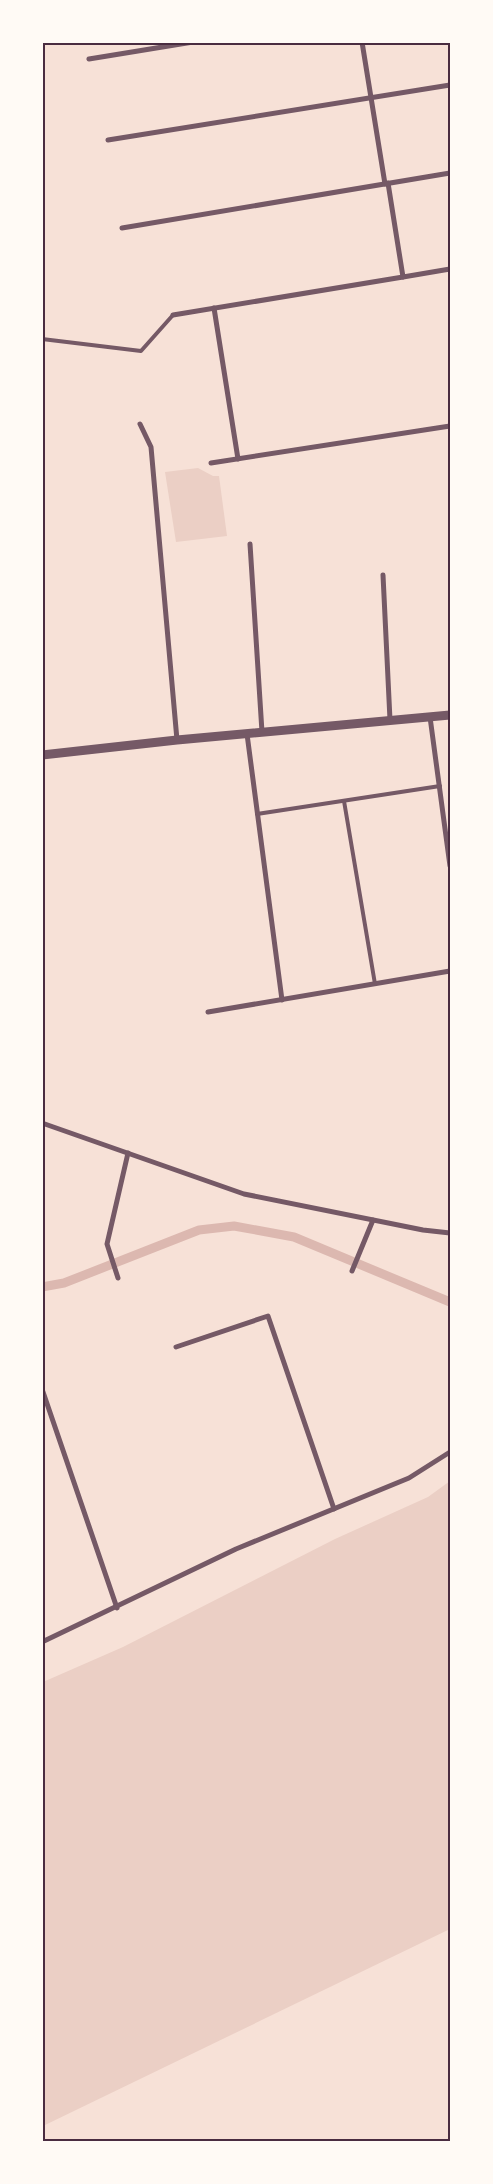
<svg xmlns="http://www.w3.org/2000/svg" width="493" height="2184" viewBox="0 0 493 2184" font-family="'PT Sans',sans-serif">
	<rect width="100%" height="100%" fill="#f7e1d7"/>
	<g fill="#ebcfc5">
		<path d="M198,468L213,476H219L227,536L176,542L165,472Z"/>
		<path d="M450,1481V1929L43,2126V1682L123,1647L335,1539L428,1497Z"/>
	</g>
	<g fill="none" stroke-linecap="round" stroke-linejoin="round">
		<path stroke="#dcb8b0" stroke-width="9" d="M42,1287L64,1283L199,1230L234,1226L294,1237L450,1302"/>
		<g stroke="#755966" stroke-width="4">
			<path d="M42,339L141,351L173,315"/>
			<path d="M344,801L375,984"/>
			<path d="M257,814L440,786"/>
		</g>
		<g stroke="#755966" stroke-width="5">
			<path d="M362,42L385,184"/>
			<path d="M89,59L193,42"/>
			<path d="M108,140L450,85"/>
			<path d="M388,183L403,277L450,269"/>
			<path d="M122,228L450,173"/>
			<path d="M214,308L238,459"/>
			<path d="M173,315L403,277"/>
			<path d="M140,424L151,447L177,740"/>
			<path d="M211,463L450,426"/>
			<path d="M250,544L262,732"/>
			<path d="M383,575L390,720"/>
			<path d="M430,717L450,866"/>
			<path d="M247,734L282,1000"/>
			<path d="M208,1012L450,971"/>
			<path d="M42,1123L244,1194L423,1230L450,1233"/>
			<path d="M352,1271L373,1220"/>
			<path d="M118,1278L107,1244L128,1153"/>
			<path d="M176,1347L268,1316L334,1509"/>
			<path d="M42,1389L117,1608"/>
			<path d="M42,1642L236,1549L409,1478L450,1452"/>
		</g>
		<path stroke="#755966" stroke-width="9" d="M42,755L177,740L450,715"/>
	</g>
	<rect width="493" height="2184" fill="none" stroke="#fffaf5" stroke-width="88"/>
	<rect x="44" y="44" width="405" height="2096" fill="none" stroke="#4a2c40" stroke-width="2"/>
</svg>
